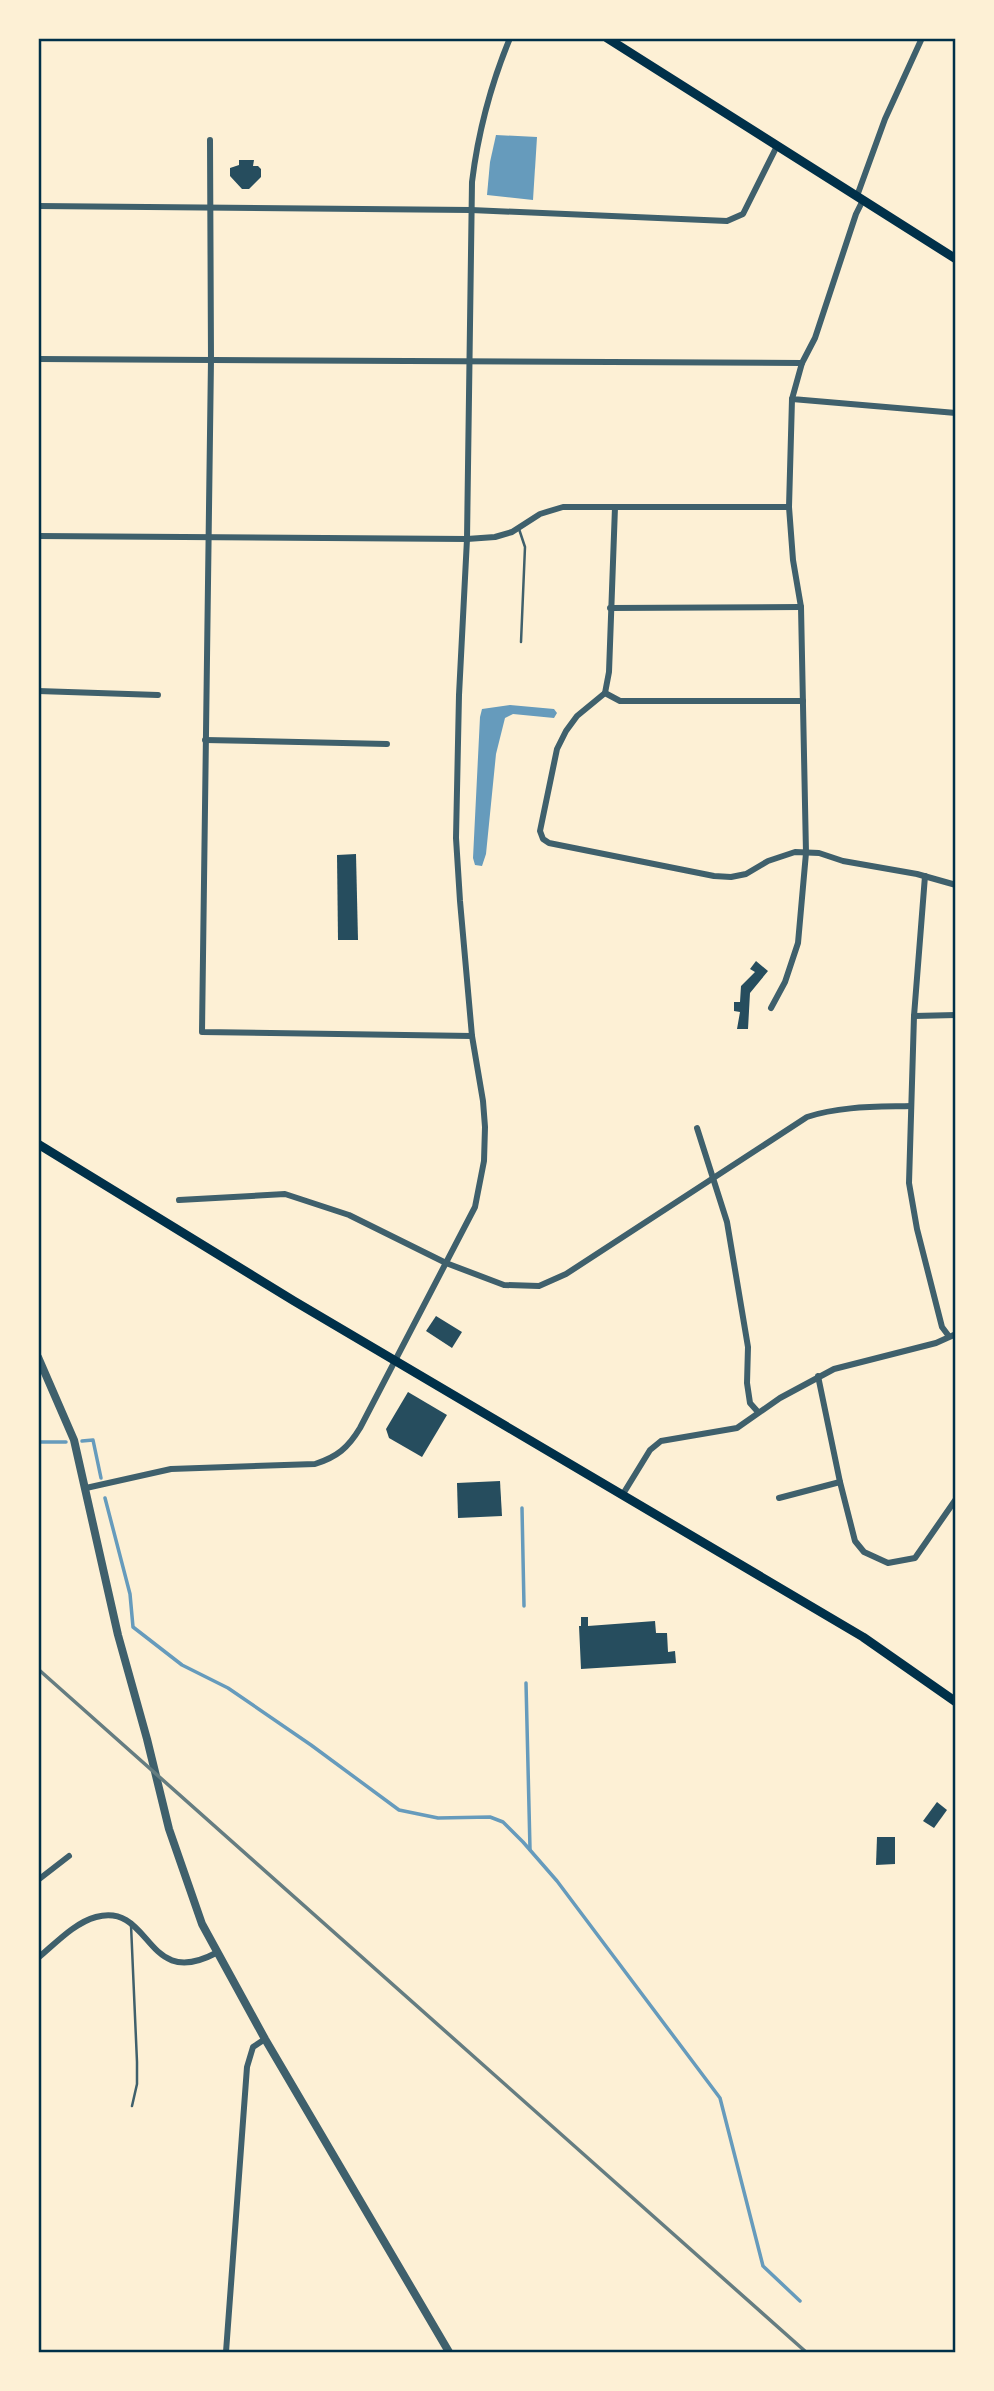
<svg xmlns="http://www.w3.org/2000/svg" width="994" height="2391" viewBox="0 0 994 2391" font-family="'Asap Condensed',sans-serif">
	<rect width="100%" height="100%" fill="#fdf0d5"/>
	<g fill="#669bbc">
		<path d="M496,135L537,137L533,200L487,195L490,162Z"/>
		<path d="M510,705L554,709L557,713L554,718L513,714L505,718L496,754L486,854L482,866L475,865L473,858L480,717L482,709Z"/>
	</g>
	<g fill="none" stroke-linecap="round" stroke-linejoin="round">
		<g stroke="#669bbc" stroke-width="3.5">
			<path d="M82,1441L93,1440L101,1478"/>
			<path d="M38,1442H66"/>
			<path d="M105,1498L130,1594L133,1627L182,1665L228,1688L311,1745L399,1810L438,1818L490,1817L503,1822L523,1842L557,1881L720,2098L763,2266L800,2301"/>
			<path d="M522,1508L524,1606"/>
			<path d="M526,1683L530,1849"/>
		</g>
	</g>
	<g fill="#264d5e">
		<path d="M239,160H254L253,166H258L261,169V177L249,189H242L230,176V168L239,165Z"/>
		<path d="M356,854L358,940H338L337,855Z"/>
		<path d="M756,961L768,971L750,993L748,1029H737L740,1012L734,1011V1002H740L741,986L755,972L750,969Z"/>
		<path d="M436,1316L462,1332L452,1348L426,1331Z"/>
		<path d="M408,1392L447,1415L422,1457L389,1438L386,1429Z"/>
		<path d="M500,1481L502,1516L458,1518L457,1483Z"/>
		<path d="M581,1617H588V1626L655,1621L656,1633H667L668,1652L675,1651L676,1663L581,1669L579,1626H581Z"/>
		<path d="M937,1802L947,1810L934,1828L923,1821Z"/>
		<path d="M877,1837H895V1864L876,1865Z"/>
	</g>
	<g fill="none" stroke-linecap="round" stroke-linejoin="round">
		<g stroke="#3f606c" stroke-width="2.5">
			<path d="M519,529L525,547L521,642"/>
			<path d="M131,1925L137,2062V2084L132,2106"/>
		</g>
		<g stroke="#3f606c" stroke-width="6">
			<path d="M210,140L211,359L202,1032L472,1036"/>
			<path d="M857,196L885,119L922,38"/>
			<path d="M863,200L856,214L815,338L802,363L792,399L956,413"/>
			<path d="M38,206L471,210L727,221L743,214L777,146"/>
			<path d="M38,359L802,363"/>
			<path d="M615,507L609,672L605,693L577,716L566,731L557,749L540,831L543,839L549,843L714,876L731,877L746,874L768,861L795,852L819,853L843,861L917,874L956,885"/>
			<path d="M789,507L792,399"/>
			<path d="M38,536L467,539L495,537L512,532L540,514L563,507H789L793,560L801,607L806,853L798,943L785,982L771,1008"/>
			<path d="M610,608L801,607"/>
			<path d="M38,691L158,695"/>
			<path d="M605,693L620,701H803"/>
			<path d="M205,740L387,744"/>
			<path d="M925,876L914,1016L909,1183L917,1229L942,1327L948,1335"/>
			<path d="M914,1016L956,1015"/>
			<path d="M697,1128L727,1222L748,1347L747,1383L750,1403L758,1412"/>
			<path d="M179,1200L285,1194L349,1215L446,1263L504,1285L539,1286L566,1274L807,1117C840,1106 876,1107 911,1106"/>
			<path d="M818,1376L840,1482L855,1541L864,1552L888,1563L915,1558L956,1499"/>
			<path d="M86,1488L171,1469L315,1464C337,1457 348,1448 360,1428L475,1207L484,1161L485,1127L483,1101L472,1036L460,901L456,838L459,695L467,539L472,182C478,133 491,84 510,38"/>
			<path d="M623,1494L650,1450L661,1441L737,1428L780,1398L834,1369L936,1343L956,1334"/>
			<path d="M779,1498L840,1482"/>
			<path d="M38,1880L69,1856"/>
			<path d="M38,1958C55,1944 74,1923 96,1917C153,1902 144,1991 216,1953"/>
			<path d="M226,2352L247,2067L253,2047L265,2039"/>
		</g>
		<path stroke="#3f606c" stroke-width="8" d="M38,1357L74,1440L118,1635L147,1739L169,1829L202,1924L265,2039L449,2352"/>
		<g stroke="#003049" stroke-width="9">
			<path d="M607,38L956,259"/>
			<path d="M38,1144L294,1301L863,1637L956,1702"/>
		</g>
		<path stroke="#657d81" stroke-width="3.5" d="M38,1669L806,2352"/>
	</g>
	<rect width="994" height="2391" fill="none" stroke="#fdf0d5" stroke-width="80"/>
	<rect x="40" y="40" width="914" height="2311" fill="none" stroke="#003049" stroke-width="2.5"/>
</svg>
